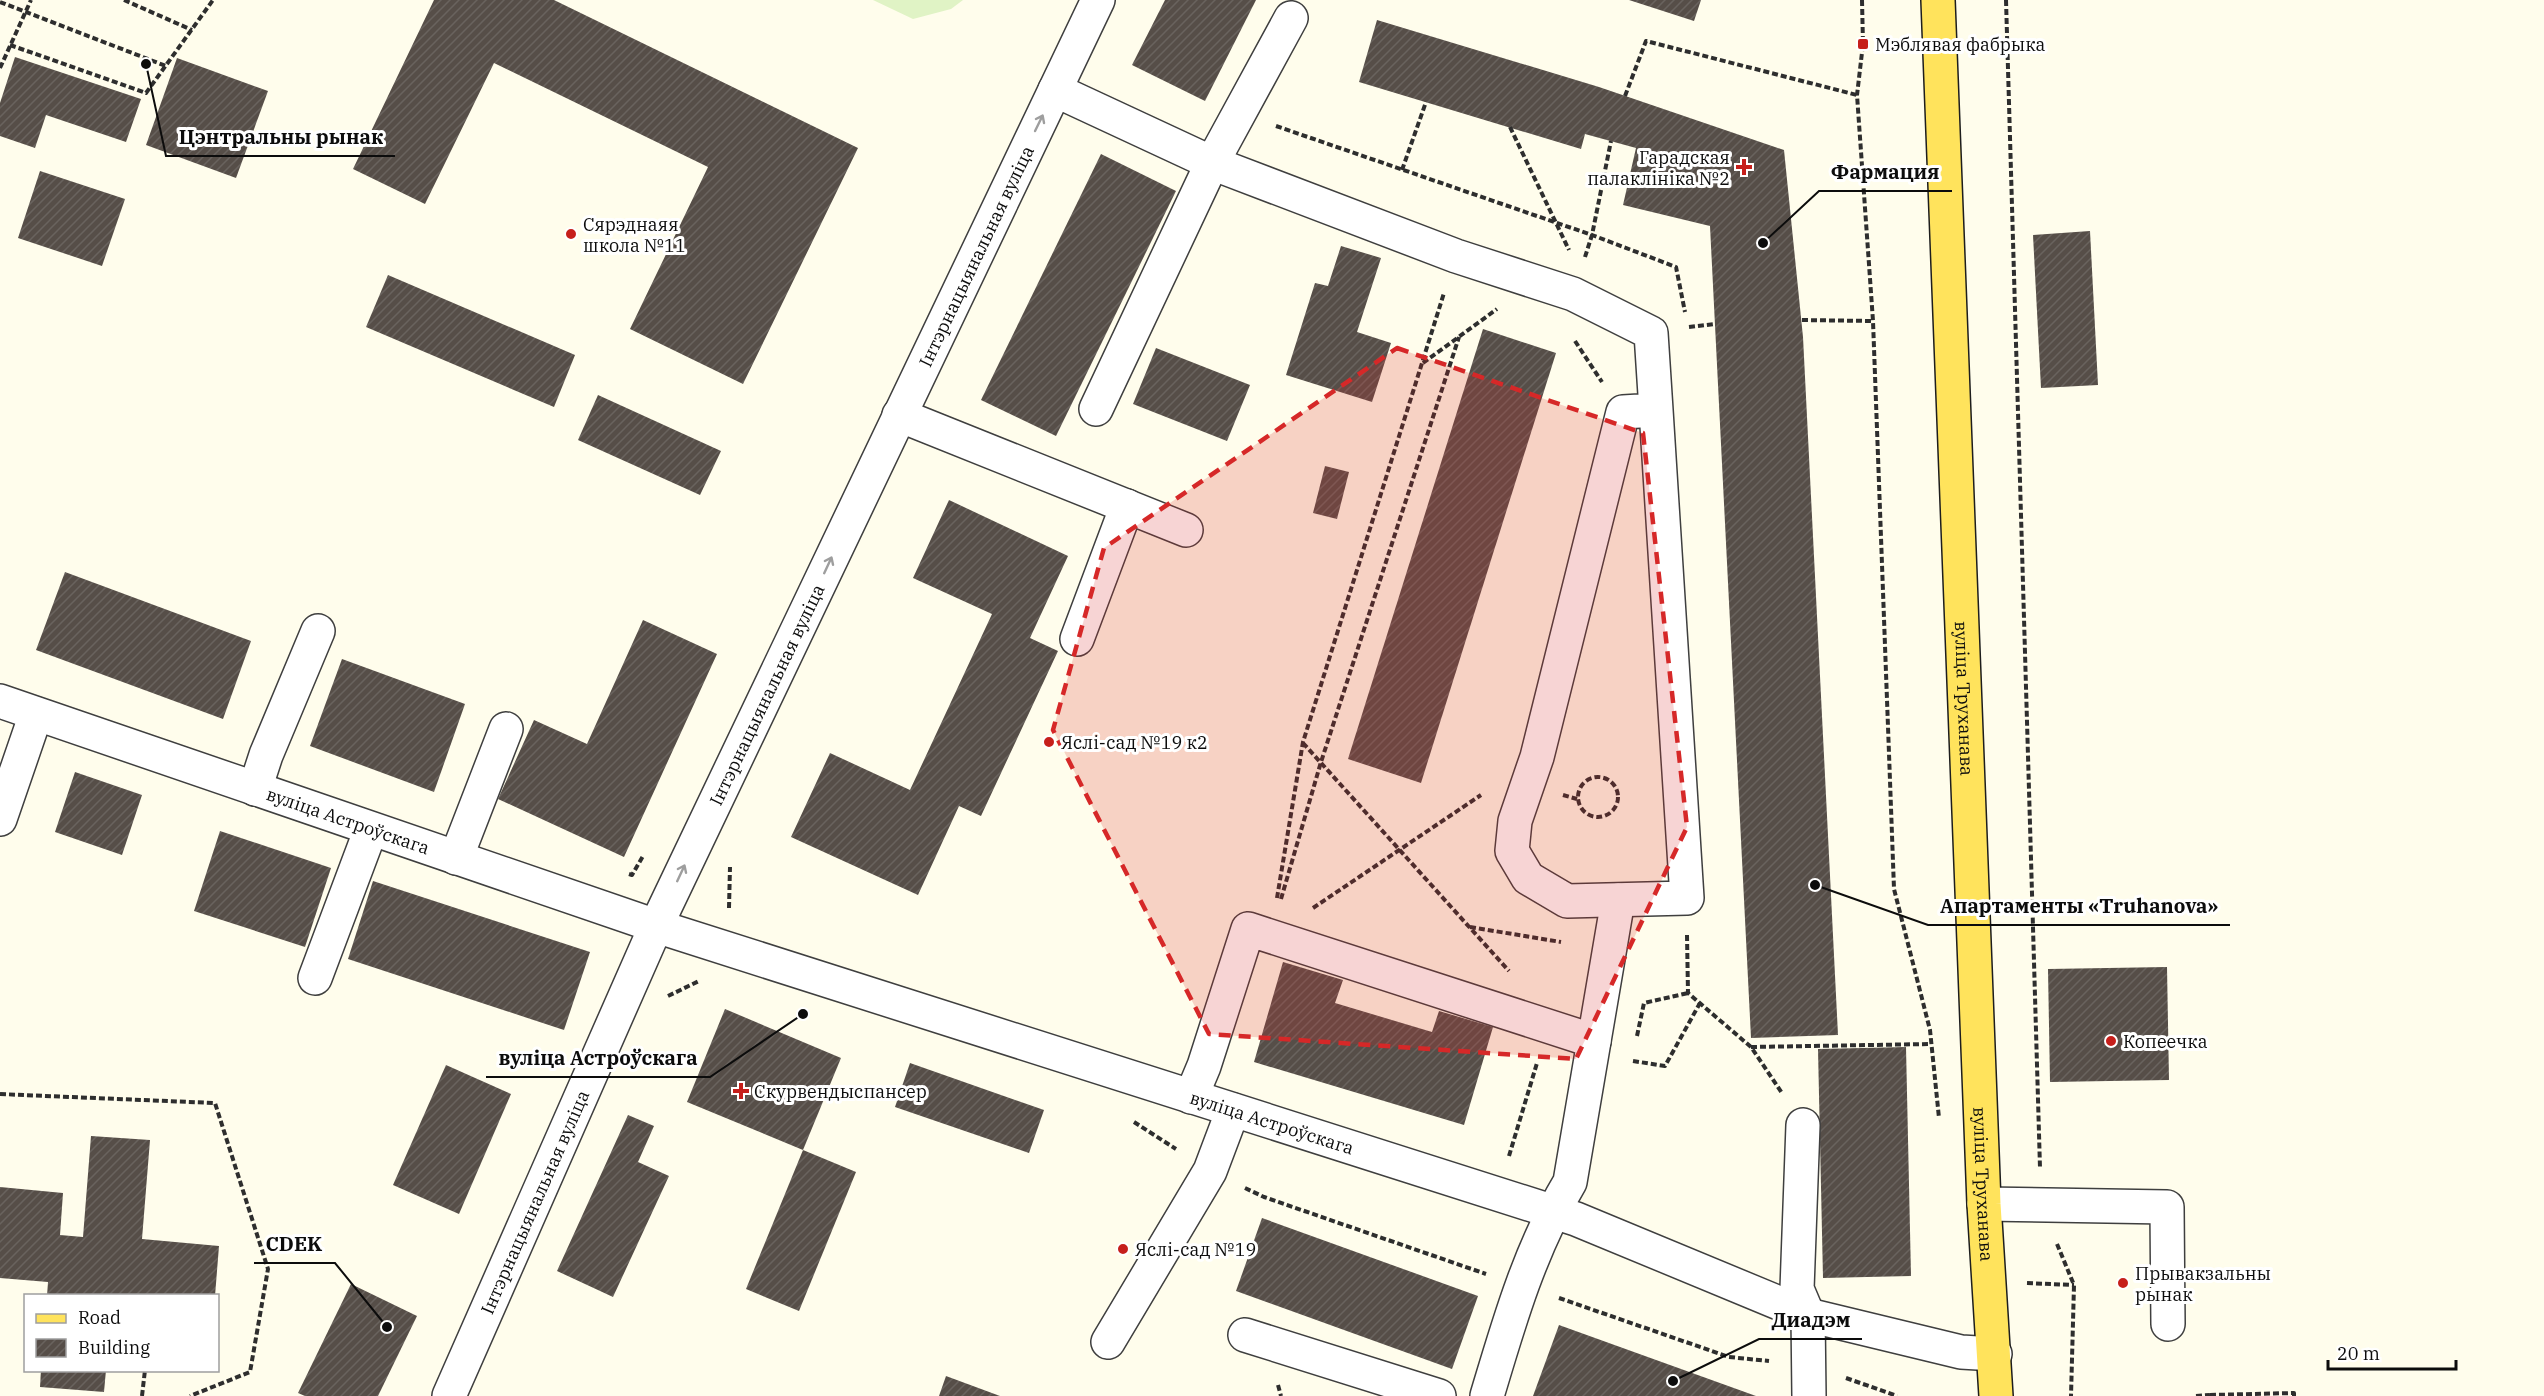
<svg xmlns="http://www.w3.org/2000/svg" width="2544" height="1396" viewBox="0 0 2544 1396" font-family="'IBM Plex Serif',serif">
	<defs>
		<pattern id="building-hatch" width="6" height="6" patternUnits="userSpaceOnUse" patternTransform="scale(1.5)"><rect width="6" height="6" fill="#564e48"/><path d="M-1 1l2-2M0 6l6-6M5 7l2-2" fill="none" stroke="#69635e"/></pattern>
	</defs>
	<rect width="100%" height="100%" fill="#fffdec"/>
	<path fill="#e0f3c5" d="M873,0H963L951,9L913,19Z"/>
	<g fill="url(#building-hatch)">
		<path d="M434,0H554L858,148L743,384L630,329L708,167L494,63L425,204L353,169Z"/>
		<path d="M1165,0H1256L1205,101L1132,65Z"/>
		<path d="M1629,0H1701L1694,21Z"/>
		<path d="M1377,20L1599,87L1784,150L1803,337L1838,1035L1751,1038L1710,226L1623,205L1636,148L1585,134L1581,149L1359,82Z"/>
		<path d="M15,57L141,99L126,142L46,115L35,148L0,136V103Z"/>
		<path d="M177,58L268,91L236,178L146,145Z"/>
		<path d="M1101,154L1176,191L1056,436L981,400Z"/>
		<path d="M40,171L125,199L102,266L18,238Z"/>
		<path d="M2090,231L2098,385L2041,388L2033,235Z"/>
		<path d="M1341,246L1381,258L1357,332L1391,343L1372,402L1286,375L1315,283L1328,286Z"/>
		<path d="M388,275L575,355L554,407L366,327Z"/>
		<path d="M1483,329L1556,353L1421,783L1348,759Z"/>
		<path d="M1156,348L1250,385L1227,441L1133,404Z"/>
		<path d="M598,395L721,451L700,495L578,440Z"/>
		<path d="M1325,466L1349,472L1337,519L1313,513Z"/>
		<path d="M949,500L1068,556L1030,638L1058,651L981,816L959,806L918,895L791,837L830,753L910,790L992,614L913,578Z"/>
		<path d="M65,572L251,641L223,719L36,650Z"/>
		<path d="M643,620L717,654L624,857L498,799L534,720L587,744Z"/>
		<path d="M342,659L465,704L434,792L310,746Z"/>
		<path d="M75,772L142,795L122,855L55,832Z"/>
		<path d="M220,831L331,868L305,947L194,911Z"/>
		<path d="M373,881L590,952L564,1030L348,959Z"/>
		<path d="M1283,962L1343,980L1335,1003L1432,1032L1439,1011L1493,1027L1464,1125L1254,1062Z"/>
		<path d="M2167,967L2169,1080L2050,1082L2048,969Z"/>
		<path d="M725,1009L841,1058L803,1150L687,1102Z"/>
		<path d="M1906,1047L1911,1276L1823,1278L1818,1049Z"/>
		<path d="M910,1063L1044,1110L1029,1153L895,1107Z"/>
		<path d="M446,1065L511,1094L459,1214L393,1185Z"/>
		<path d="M628,1115L654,1126L638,1162L669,1176L613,1297L557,1271Z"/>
		<path d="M91,1136L150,1140L142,1239L219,1246L215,1296H47L48,1282L0,1278V1187L63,1193L60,1235L83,1237Z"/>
		<path d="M803,1150L856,1172L799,1311L746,1289Z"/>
		<path d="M1262,1218L1478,1296L1452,1369L1236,1291Z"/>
		<path d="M351,1284L417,1316L378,1396H305L298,1393Z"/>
		<path d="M1559,1325L1756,1396H1533Z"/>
		<path d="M41,1370H106L104,1392L40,1387Z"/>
		<path d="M946,1376L1000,1396H939Z"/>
	</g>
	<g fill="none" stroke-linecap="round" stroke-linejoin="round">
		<defs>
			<g id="minor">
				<path d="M1055,90L1212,163L1456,256L1573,294L1651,333L1656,410L1687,898L1567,901L1528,878L1512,851L1515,821L1537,757L1623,412L1656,410"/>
				<path d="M1096,409L1212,163L1291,18"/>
				<path d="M899,415L1186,530"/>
				<path d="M1077,639L1127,506"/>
				<path id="s1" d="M0,701L656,926L1576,1219L1808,1315L1961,1352L1995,1354"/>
				<path d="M255,789L266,755L318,631"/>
				<path d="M0,819L36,714"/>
				<path d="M456,858L506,729"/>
				<path d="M315,978L371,829"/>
				<path d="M1191,1097L1204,1066L1248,929L1594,1041"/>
				<path d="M1803,1125L1797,1289L1808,1315L1809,1396"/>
				<path d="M1984,1204L2167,1207L2168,1324"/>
				<path d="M1245,1335L1439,1396"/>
				<path d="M1108,1342L1210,1171L1233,1110"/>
				<path id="s2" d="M449,1396L656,926L1098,0"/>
				<path d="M1487,1396C1509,1322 1530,1249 1570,1182L1618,900"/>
			</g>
			<g id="major">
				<path id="s3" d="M1938,0L1984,1204L1996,1396"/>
			</g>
		</defs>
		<use href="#minor" stroke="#3f3f3f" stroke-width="36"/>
		<use href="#major" stroke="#1d1d1d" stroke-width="36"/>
		<g stroke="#2e2e2e" stroke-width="4" stroke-dasharray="6 3" stroke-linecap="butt">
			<path d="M124,0L192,30"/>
			<path d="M1862,0L1863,44L1857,95L1873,321L1894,889L1930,1030L1939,1118"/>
			<path d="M2006,0L2040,1168"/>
			<path d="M0,2L166,66"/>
			<path d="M10,45L146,93L213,0"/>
			<path d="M0,68L31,0"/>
			<path d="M1625,96L1646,41L1857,95"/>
			<path d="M1276,126L1592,235L1676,267L1685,312"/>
			<path d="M1510,127L1569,250"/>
			<path d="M1402,170L1426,102"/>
			<path d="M1585,257L1592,235L1611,141"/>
			<path d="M1802,320L1873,321"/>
			<path d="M1689,327L1715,324"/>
			<path d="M1575,341L1602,382"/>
			<path d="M1423,363L1497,309"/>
			<path d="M1303,743L1509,971"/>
			<circle cx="1598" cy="797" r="20"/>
			<path d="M1563,795L1577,799"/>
			<path d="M629,874L632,875L643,856"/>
			<path d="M1277,898L1303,742L1444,293"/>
			<path d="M1281,899L1321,762L1459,337"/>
			<path d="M729,908L730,867"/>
			<path d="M1313,908L1481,795"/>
			<path d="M1470,927L1561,942"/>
			<path d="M1687,935L1688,993L1751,1047L1782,1093"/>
			<path d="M668,996L699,981"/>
			<path d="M1637,1036L1644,1003L1688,993"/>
			<path d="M1751,1047L1931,1044"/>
			<path d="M1633,1061L1665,1066L1700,1003"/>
			<path d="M0,1094L215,1103L268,1269L250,1372L190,1396"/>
			<path d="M1134,1122L1176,1149"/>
			<path d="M1509,1156L1537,1063"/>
			<path d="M1245,1188L1264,1197L1486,1274"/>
			<path d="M2057,1244L2074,1285L2071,1396"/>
			<path d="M2027,1283L2074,1285"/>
			<path d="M1559,1298L1729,1357L1769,1361"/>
			<path d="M1846,1378L1897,1396"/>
			<path d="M1278,1385L1281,1396"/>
			<path d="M2210,1395L2294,1393V1396"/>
			<path d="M142,1396L145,1370"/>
			<path d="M2196,1396L2210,1395"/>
		</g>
		<use href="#minor" stroke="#fff" stroke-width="33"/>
		<use href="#major" stroke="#ffe35c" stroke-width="33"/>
	</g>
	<defs><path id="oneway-shaft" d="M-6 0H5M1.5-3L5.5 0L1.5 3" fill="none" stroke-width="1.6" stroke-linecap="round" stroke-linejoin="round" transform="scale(1.5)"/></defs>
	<g stroke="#9e9e9e">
		<use href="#oneway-shaft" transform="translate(1039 123) rotate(-64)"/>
		<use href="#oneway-shaft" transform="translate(828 565) rotate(-65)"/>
		<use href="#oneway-shaft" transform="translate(681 873) rotate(-65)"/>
	</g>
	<path fill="#d62828" fill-opacity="0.2" stroke="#d62828" stroke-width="4.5" stroke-dasharray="12 8" stroke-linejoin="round" d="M1397,348L1643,433L1687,827L1576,1059L1209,1034L1053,730L1104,548Z"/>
	<g fill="#c61f1b" stroke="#fff" stroke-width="2">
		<rect x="1857" y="38" width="12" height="12" rx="3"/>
		<path d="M1741 158h6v6h6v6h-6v6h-6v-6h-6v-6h6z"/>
		<circle cx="571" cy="234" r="6"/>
		<circle cx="1049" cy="742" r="6"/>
		<circle cx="2111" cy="1041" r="6"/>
		<path d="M738 1082h6v6h6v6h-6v6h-6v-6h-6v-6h6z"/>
		<circle cx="1123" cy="1249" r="6"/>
		<circle cx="2123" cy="1283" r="6"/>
	</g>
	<g text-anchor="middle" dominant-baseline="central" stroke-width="6" stroke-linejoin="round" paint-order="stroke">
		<g font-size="18" fill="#0c0c0c" stroke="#fff" text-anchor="start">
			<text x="1875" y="44">Мэблявая фабрыка</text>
			<text x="1730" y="157" text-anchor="end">Гарадская<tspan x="1730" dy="21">палаклініка №2</tspan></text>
			<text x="583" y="224">Сярэднаяя<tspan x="583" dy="21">школа №11</tspan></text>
			<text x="1061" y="742">Яслі-сад №19 к2</text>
			<text x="2123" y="1041">Копеечка</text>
			<text x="754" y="1091">Скурвендыспансер</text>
			<text x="1135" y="1249">Яслі-сад №19</text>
			<text x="2135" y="1273">Прывакзальны<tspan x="2135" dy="21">рынак</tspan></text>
		</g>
		<g font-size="18" fill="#0c0c0c" stroke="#fff">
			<text stroke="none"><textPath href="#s2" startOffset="1256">Інтэрнацыянальная вуліца</textPath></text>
			<text stroke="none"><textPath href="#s2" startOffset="770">Інтэрнацыянальная вуліца</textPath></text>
			<text stroke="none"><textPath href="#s3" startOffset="699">вуліца Труханава</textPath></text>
			<text stroke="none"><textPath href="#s1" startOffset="368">вуліца Астроўскага</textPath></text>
			<text stroke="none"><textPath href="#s1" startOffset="1340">вуліца Астроўскага</textPath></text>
			<text stroke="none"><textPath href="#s3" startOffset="1185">вуліца Труханава</textPath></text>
			<text stroke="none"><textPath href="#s2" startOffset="212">Інтэрнацыянальная вуліца</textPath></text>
		</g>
	</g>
	<path fill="none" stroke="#0c0c0c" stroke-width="2" d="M146 64L166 156H395M1763 243L1819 191H1952M1815 885L1928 925H2230M803 1014L710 1077H486M387 1327L335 1263H254M1673 1381L1759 1339H1862"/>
	<g fill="#0c0c0c" stroke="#fff" stroke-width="2">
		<circle cx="146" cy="64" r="6"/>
		<circle cx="1763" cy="243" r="6"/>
		<circle cx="1815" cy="885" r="6"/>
		<circle cx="803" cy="1014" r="6"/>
		<circle cx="387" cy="1327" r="6"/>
		<circle cx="1673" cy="1381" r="6"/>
	</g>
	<g font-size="20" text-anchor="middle" font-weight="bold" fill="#0c0c0c" stroke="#fff" stroke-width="6" stroke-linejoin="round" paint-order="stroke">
		<text x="281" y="144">Цэнтральны рынак</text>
		<text x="1885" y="179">Фармация</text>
		<text x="2079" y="913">Апартаменты «Truhanova»</text>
		<text x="598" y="1065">вуліца Астроўскага</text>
		<text x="294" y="1251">CDEK</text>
		<text x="1811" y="1327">Диадэм</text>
	</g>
	<rect x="24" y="1294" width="195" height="78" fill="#ffffff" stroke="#9e9e9e" stroke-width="1.5"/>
	<rect x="36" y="1314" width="30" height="9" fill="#ffe35c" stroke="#9e9e9e" stroke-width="1.5"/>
	<text x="78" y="1324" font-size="18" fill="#0c0c0c">Road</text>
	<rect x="36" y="1339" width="30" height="18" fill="url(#building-hatch)" stroke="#9e9e9e" stroke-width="1.5"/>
	<text x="78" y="1354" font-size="18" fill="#0c0c0c">Building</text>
	<path d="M2328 1360v9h128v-9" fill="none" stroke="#0c0c0c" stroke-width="3"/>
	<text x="2337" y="1360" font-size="18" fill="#0c0c0c" stroke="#ffffff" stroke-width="4.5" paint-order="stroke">20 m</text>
</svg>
